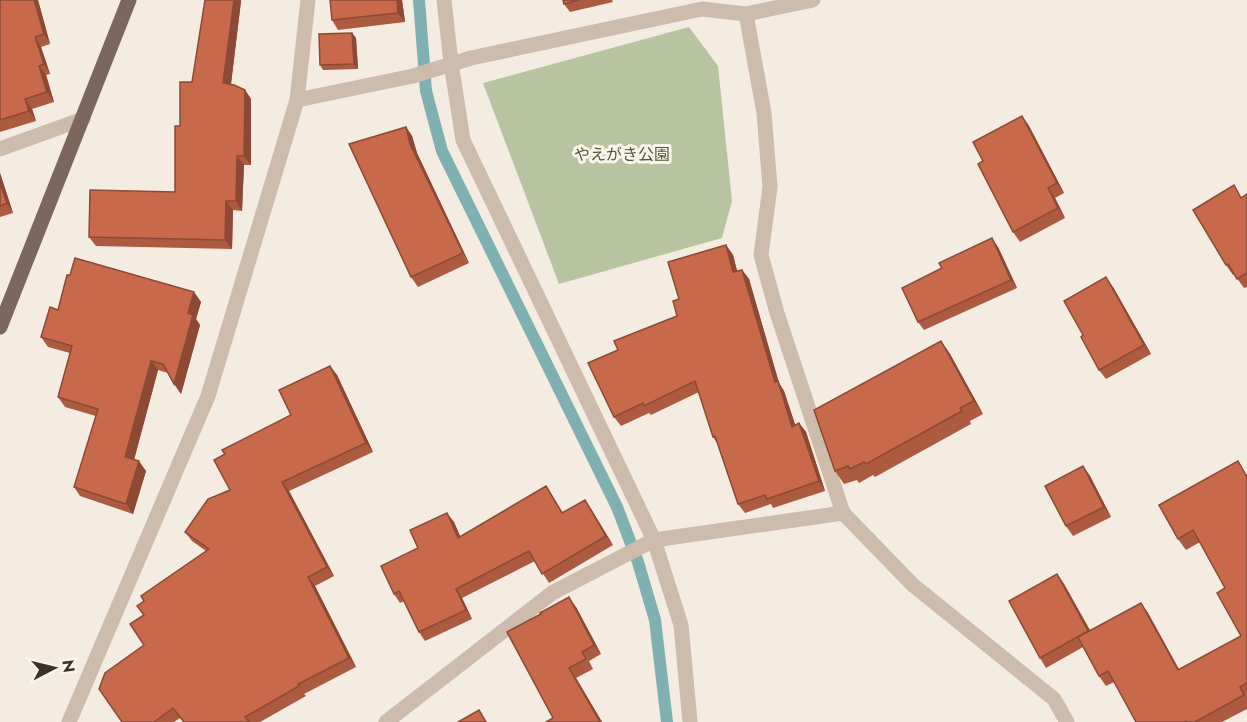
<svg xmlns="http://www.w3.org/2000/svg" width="1247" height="722" viewBox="0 0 1247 722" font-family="Jost,'Noto Sans JP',sans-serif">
	<rect width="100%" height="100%" fill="#f4ebe1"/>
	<path fill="#b8c4a0" d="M689,27L718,66L732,201L722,238L559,284L483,83Z"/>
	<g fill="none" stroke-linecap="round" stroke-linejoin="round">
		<path stroke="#7fb0b2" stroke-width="12" d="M419,0L426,91L442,151L617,507L638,562L655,620L667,722"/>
		<g stroke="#cdbbac" stroke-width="15">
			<path d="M444,0L451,63L463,140L654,540L681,625L690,722"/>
			<path d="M746,14L813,0"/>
			<path d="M297,100L413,76L471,58L702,9L746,14L764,113L770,187L761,255L777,313L843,513"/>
			<path d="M0,149L83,119"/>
			<path d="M69,722L208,396L297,100L308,0"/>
			<path d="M386,722L552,593L654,540L843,513L913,585L1054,699L1067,722"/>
		</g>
		<path stroke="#7d675c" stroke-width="15" d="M0,327L129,0"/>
	</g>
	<g fill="#ac5a40">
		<path d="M0,0H38L50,44L41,47L50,74L46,75L54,102L32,109L36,121L0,132Z"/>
		<path d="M205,0H241V1L231,84L245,90L251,99V165H244L242,211L233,210L232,249L96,246L89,237L175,192L180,126L192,82Z"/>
		<path d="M402,0L405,22L338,30L332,20Z"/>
		<path d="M563,0H612L613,2L570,12L564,4Z"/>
		<path d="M352,33L356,38L358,69L323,70L320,65Z"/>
		<path d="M1022,116L1029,126L1064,193L1055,198L1065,218L1020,242L1013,232L983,161Z"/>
		<path d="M406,127L412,136L417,153L469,263L418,287L411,277Z"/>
		<path d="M0,173L13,213L0,217Z"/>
		<path d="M1247,194V287L1244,288L1234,274L1233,275L1226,265L1242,197Z"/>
		<path d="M726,245L733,255L737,271L742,270L749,279L779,383L784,391L795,425L799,423L806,432L825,491L773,508L771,504L745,513L738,504L717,443L713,437L699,392L651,415L649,413L621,426L614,417L618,350L677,316L679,299Z"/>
		<path d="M998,247L1017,288L924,330L918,322Z"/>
		<path d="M1113,287L1151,354L1106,379L1099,370L1083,335Z"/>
		<path d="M194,292L201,302L196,319L200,325L181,394L168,373L158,370L134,460L146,471L133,514L80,496L74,487L96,416L65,407L58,397L70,353L48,347L41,337L58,310Z"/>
		<path d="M941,341L950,354L983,414L970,421L971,424L875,477L873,475L859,483L857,480L844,484L835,471Z"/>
		<path d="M330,366L337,375L373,452L289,491L334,576L315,586L356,667L304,694L306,696L260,722H183L180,718L174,722H122L144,645V601L206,551L192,541L185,532L230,490L225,454L291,415Z"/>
		<path d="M1083,466L1090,476L1111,517L1073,536L1066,526Z"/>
		<path d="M1247,474V709L1222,722H1136L1114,682L1106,686L1099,676L1083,647L1046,668L1040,658L1057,574L1064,584L1090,630L1141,603L1148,613L1179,669L1241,636L1225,588L1200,542L1186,550L1178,539Z"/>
		<path d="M546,486L563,513L591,509L613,545L549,583L535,561L462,598L472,619L425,641L419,632L404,601L400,603L394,594L418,548L454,522L460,537Z"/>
		<path d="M576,607L601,654L589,661L593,669L576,678L602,722H546L553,718Z"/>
	</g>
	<g fill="#8c4a34">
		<path d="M34,0H38L50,44L44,34Z"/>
		<path d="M234,0H241V1L230,92L223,83Z"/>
		<path d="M397,0H402L405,22L398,13Z"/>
		<path d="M352,33L356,38L358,69L354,64Z"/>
		<path d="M35,37L41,47L50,74L44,64Z"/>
		<path d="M39,66L46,75L54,102L47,92Z"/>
		<path d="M245,90L251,99V165L244,156Z"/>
		<path d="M25,99L32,109L36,121L29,111Z"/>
		<path d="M1022,116L1029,126L1064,193L1057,183Z"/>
		<path d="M406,127L412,136L417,153L469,263L463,253L410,144Z"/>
		<path d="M237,156L244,165L242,211L236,201Z"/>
		<path d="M0,173L13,213L7,203L0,183Z"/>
		<path d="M1048,188L1055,198L1065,218L1058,208Z"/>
		<path d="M226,201L233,210L232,249L225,240Z"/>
		<path d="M992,238L998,247L1017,288L1011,280Z"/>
		<path d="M726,245L733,255L740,282L733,272Z"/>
		<path d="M742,270L749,279L779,383L784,391L799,436L792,427L775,382Z"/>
		<path d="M1106,277L1113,287L1151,354L1144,345Z"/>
		<path d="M194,292L201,302L196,319L200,325L181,394L174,384L188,313Z"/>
		<path d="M941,341L950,354L983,414L974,401Z"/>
		<path d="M151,361L158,370L132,467L125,457Z"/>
		<path d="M330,366L337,375L373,452L366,443Z"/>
		<path d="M799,423L806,432L825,491L819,481Z"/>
		<path d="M139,461L146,471L133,514L126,504Z"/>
		<path d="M1083,466L1090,476L1111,517L1104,507Z"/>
		<path d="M282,482L289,491L334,576L327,567Z"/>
		<path d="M585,500L591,509L613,545L606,536Z"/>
		<path d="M447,513L454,522L465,547L458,538Z"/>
		<path d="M1057,574L1064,584L1095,640L1088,631Z"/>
		<path d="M308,577L315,586L356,667L349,658Z"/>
		<path d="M456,589L462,598L472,619L466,610Z"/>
		<path d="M569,597L576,607L601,654L594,645Z"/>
		<path d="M1141,603L1148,613L1185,681L1178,670Z"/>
		<path d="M569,668L576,678L602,722H600Z"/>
	</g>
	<g fill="#c8694b" stroke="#8c4a34" stroke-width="1.5">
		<path d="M0,0H34L44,34L35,37L44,64L39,66L47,92L25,99L29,111L0,120Z"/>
		<path d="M205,0H234L223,83L234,85L245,90L244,156H237L236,201H226L225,240L89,237L90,190L175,192V126H180V82H192Z"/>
		<path d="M330,0H397L398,13L332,20Z"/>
		<path d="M563,0H579L564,4Z"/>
		<path d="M352,33L354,64L320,65L319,34Z"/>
		<path d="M1022,116L1057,183L1048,188L1058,208L1013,232L978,164L983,161L973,142Z"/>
		<path d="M406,127L410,144L463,253L411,277L349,144Z"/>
		<path d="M0,183L7,203L0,206Z"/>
		<path d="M1234,185L1241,198L1247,194V273L1237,279L1228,264L1226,265L1193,210Z"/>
		<path d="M992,238L1011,280L918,322L902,288L942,268L939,263Z"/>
		<path d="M726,245L733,272L742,270L775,382L778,381L792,427L799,423L819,481L767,499L765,495L738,504L715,436L713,437L695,381L644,406L643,403L614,417L588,363L618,350L614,341L677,316L673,301L679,299L668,262Z"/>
		<path d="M75,258L194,292L188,313L193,315L174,384L163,364L151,361L125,457L139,461L126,504L74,487L98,409L58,397L72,346L41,337L50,307L58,310L67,275H70Z"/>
		<path d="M1106,277L1144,345L1099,370L1081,337L1083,335L1064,301Z"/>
		<path d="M941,341L974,401L960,408L962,411L866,464L864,462L850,469L848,466L835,471L814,410Z"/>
		<path d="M330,366L366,443L282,482L327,567L308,577L349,658L298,684L299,686L245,717L249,722H184L173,708L154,722H122L99,689L105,673L144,645L130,624L144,615L137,606L144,601L141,596L209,549L185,532L208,499L230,490L214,460L225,454L222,450L291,415L279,390Z"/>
		<path d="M1238,461L1247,477V683L1240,687L1244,695L1195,722H1187L1186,721L1184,722H1136L1108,671L1099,676L1078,637L1141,603L1178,670L1241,636L1217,593L1225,588L1193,530L1178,539L1159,505Z"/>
		<path d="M1083,466L1104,507L1066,526L1045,486Z"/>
		<path d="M546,486L562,513L585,500L606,536L542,574L529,551L456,589L466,610L419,632L399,591L394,594L381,566L418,548L410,530L447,513L458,538Z"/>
		<path d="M1057,574L1088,631L1040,658L1009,601Z"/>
		<path d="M569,597L594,645L582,652L586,659L569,668L600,722H546L553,718L507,632L541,614L540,613Z"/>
		<path d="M479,710L486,722H458Z"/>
	</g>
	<g text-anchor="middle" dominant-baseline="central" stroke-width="6" stroke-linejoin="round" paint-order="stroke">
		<g font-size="16" fill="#4a5a2e" stroke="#fbf5ee">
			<text x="622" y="154">やえがき公園</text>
		</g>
	</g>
	<g transform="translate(54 668) rotate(83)" stroke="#fbf5ee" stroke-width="4.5" paint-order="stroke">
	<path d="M0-4.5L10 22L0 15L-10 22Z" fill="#3b302b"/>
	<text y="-9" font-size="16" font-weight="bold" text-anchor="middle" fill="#3b302b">N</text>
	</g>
</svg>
